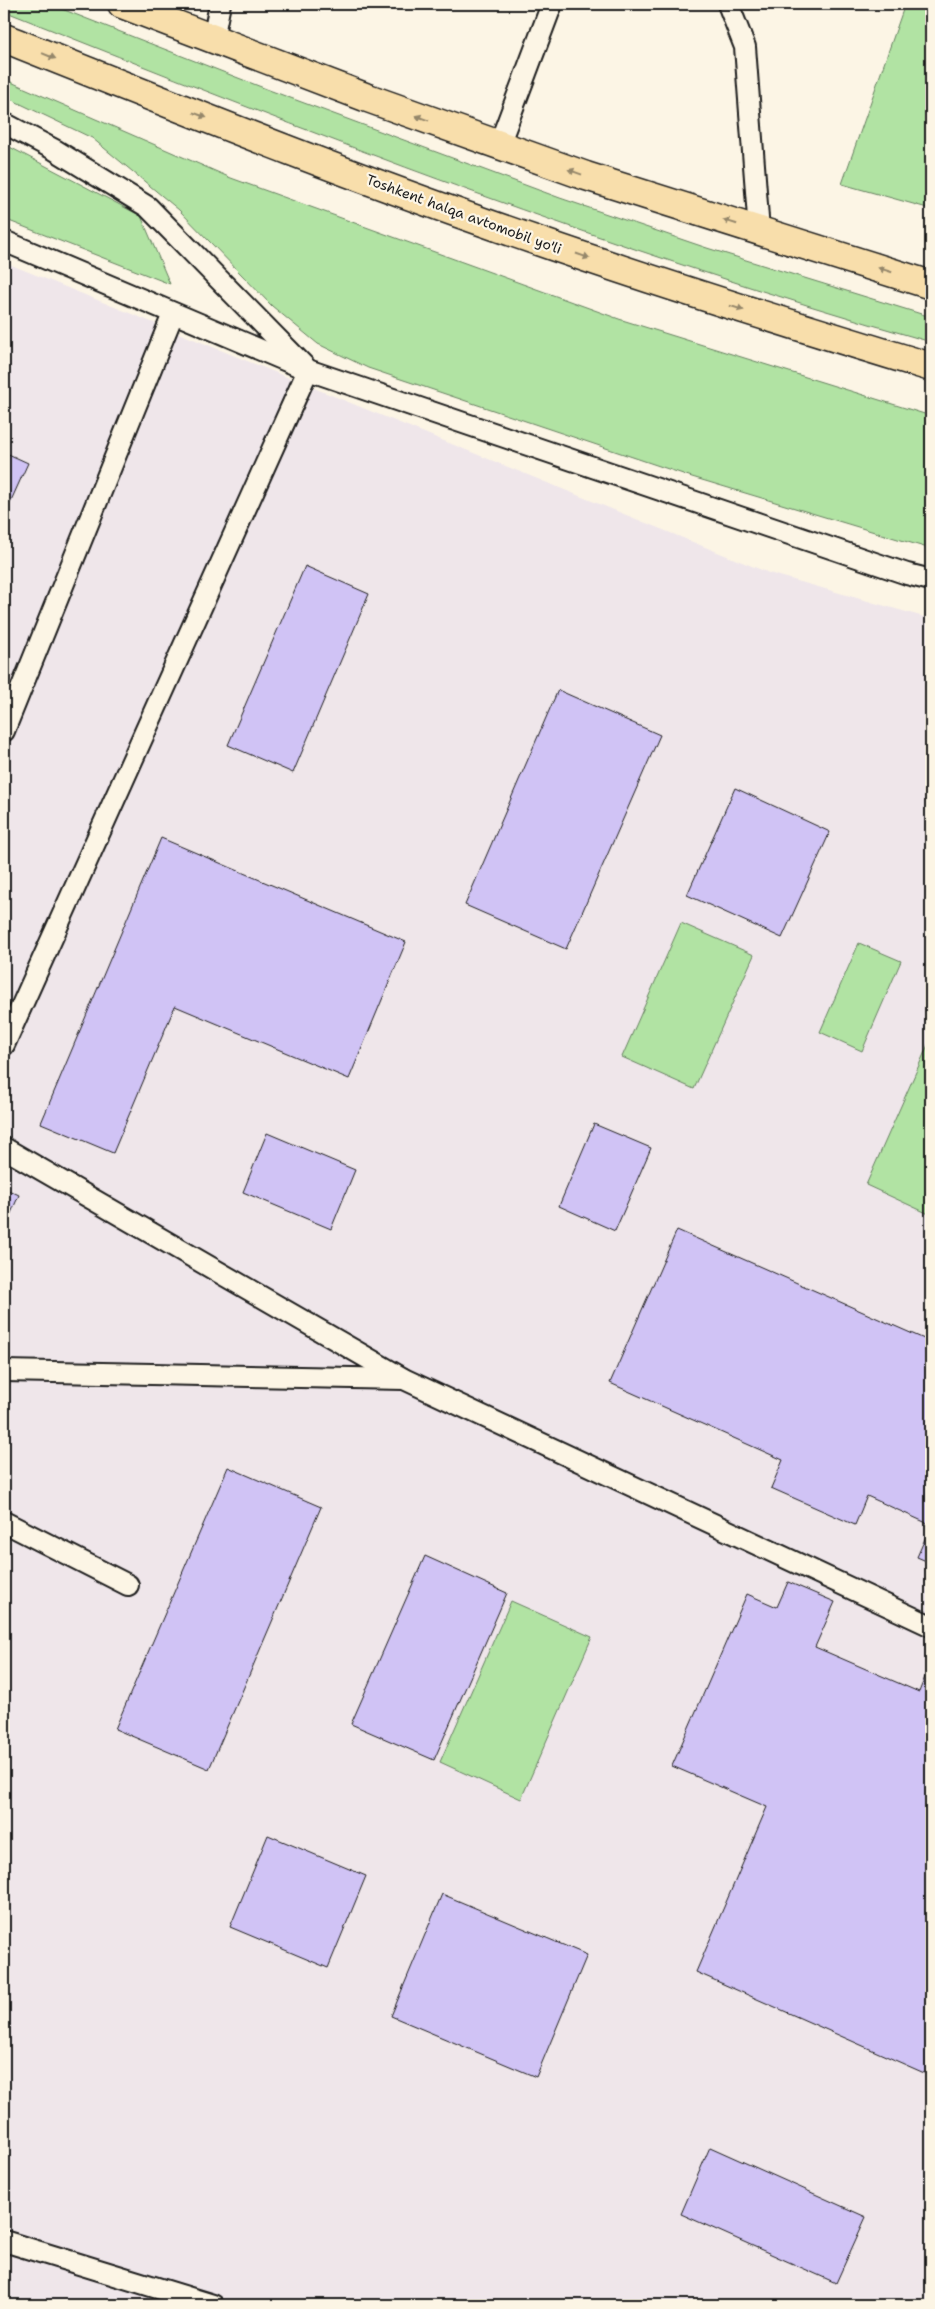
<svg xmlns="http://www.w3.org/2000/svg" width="935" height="2309" viewBox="0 0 935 2309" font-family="'Shantell Sans',sans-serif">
	<rect width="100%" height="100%" fill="#fcf5e5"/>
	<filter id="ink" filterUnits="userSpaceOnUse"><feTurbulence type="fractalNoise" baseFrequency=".02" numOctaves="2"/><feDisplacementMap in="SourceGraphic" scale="10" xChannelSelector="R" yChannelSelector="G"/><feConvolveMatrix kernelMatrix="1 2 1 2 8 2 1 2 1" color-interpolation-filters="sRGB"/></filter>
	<g filter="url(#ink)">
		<path fill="#efe6ea" d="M4,262L769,573L931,619V2305H4Z"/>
		<g fill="#b1e3a3" stroke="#668060">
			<path d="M4,4H49L269,90L560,198L707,248L931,317V342C615,252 309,133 4,11Z"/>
			<path d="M905,4H931V209L842,184Z"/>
			<path d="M4,79L231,178L619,319L931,416V549L692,477L368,368L318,344L272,306L179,210L92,138L4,96Z"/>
			<path d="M4,144L141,216L170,284L4,219Z"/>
			<path d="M681,923L754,955L694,1089L622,1057Z"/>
			<path d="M859,943L901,961L862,1051L820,1032Z"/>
			<path d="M931,1038V1215L866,1185Z"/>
			<path d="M511,1601L592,1637L521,1799L440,1762Z"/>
		</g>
		<g fill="#d0c3f5" stroke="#1c1c1c">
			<path d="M4,452L28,463L4,516Z"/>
			<path d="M305,566L369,594L293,773L228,745Z"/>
			<path d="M558,690L660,735L566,949L465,905Z"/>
			<path d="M735,788L830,832L782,938L687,895Z"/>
			<path d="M161,838L406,942L349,1079L175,1006L113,1153L41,1123Z"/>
			<path d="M594,1124L651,1148L615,1231L559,1206Z"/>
			<path d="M267,1133L355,1170L331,1229L243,1192Z"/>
			<path d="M4,1188L19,1195L4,1229Z"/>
			<path d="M677,1230L931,1342V1563L917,1557L931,1525L867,1496L855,1525L771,1488L783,1460L610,1383Z"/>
			<path d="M228,1467L321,1507L209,1769L115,1729Z"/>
			<path d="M425,1556L507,1593L434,1760L351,1724Z"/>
			<path d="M788,1582L835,1602L815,1647L919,1692L925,1677L931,1679V2076L696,1972L767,1807L672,1766L747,1594L777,1607Z"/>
			<path d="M268,1835L366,1876L328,1968L230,1927Z"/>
			<path d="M442,1894L587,1955L536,2077L391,2016Z"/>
			<path d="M710,2147L866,2217L836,2283L681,2214Z"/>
		</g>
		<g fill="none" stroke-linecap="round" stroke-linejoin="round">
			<defs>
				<g id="lane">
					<path d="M728,4L745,47L759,231"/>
					<path d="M213,39L220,4"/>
					<path d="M4,123L55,150L148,207L308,370L907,574L931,580"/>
					<path d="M499,145L552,4"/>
					<path d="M4,241L308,370L4,1045"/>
					<path d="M4,731L173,314"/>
					<path d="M4,1148L402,1378"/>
					<path d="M4,1371L404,1379L931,1626"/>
					<path d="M4,1522L128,1585"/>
					<path d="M4,2241L213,2305"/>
				</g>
				<g id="highway">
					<path d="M122,4L365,97L586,176L931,285"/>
					<path d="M4,38C180,108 356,179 535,240C667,286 799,327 931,367"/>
				</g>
			</defs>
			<use href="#lane" stroke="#1c1c1c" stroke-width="24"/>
			<use href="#highway" stroke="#1c1c1c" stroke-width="31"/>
			<use href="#lane" stroke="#fcf5e5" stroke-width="20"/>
			<use href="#highway" stroke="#f8deab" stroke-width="28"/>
		</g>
		<defs><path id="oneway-solid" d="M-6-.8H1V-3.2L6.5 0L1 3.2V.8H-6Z" transform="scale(1.25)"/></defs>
		<g fill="#95876b">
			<use href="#oneway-solid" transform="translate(49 56) rotate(22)"/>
			<use href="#oneway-solid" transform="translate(200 115) rotate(21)"/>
			<use href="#oneway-solid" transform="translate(422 118) rotate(-160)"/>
			<use href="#oneway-solid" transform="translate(575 172) rotate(-160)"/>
			<use href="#oneway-solid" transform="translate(730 222) rotate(-162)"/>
			<use href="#oneway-solid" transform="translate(583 256) rotate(19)"/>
			<use href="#oneway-solid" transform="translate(885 270) rotate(-163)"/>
			<use href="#oneway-solid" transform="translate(737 308) rotate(18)"/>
		</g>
	</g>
	<g text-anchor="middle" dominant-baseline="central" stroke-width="4.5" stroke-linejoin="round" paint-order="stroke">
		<g font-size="14" fill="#1c1c1c" stroke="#fcf5e5">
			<text transform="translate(464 214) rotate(20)">Toshkent halqa avtomobil yo'li</text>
		</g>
	</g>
	<rect width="935" height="2309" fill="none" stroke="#fcf5e5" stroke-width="20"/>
	<rect x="10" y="10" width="915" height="2289" fill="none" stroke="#1c1c1c" stroke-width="2" filter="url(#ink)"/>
</svg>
